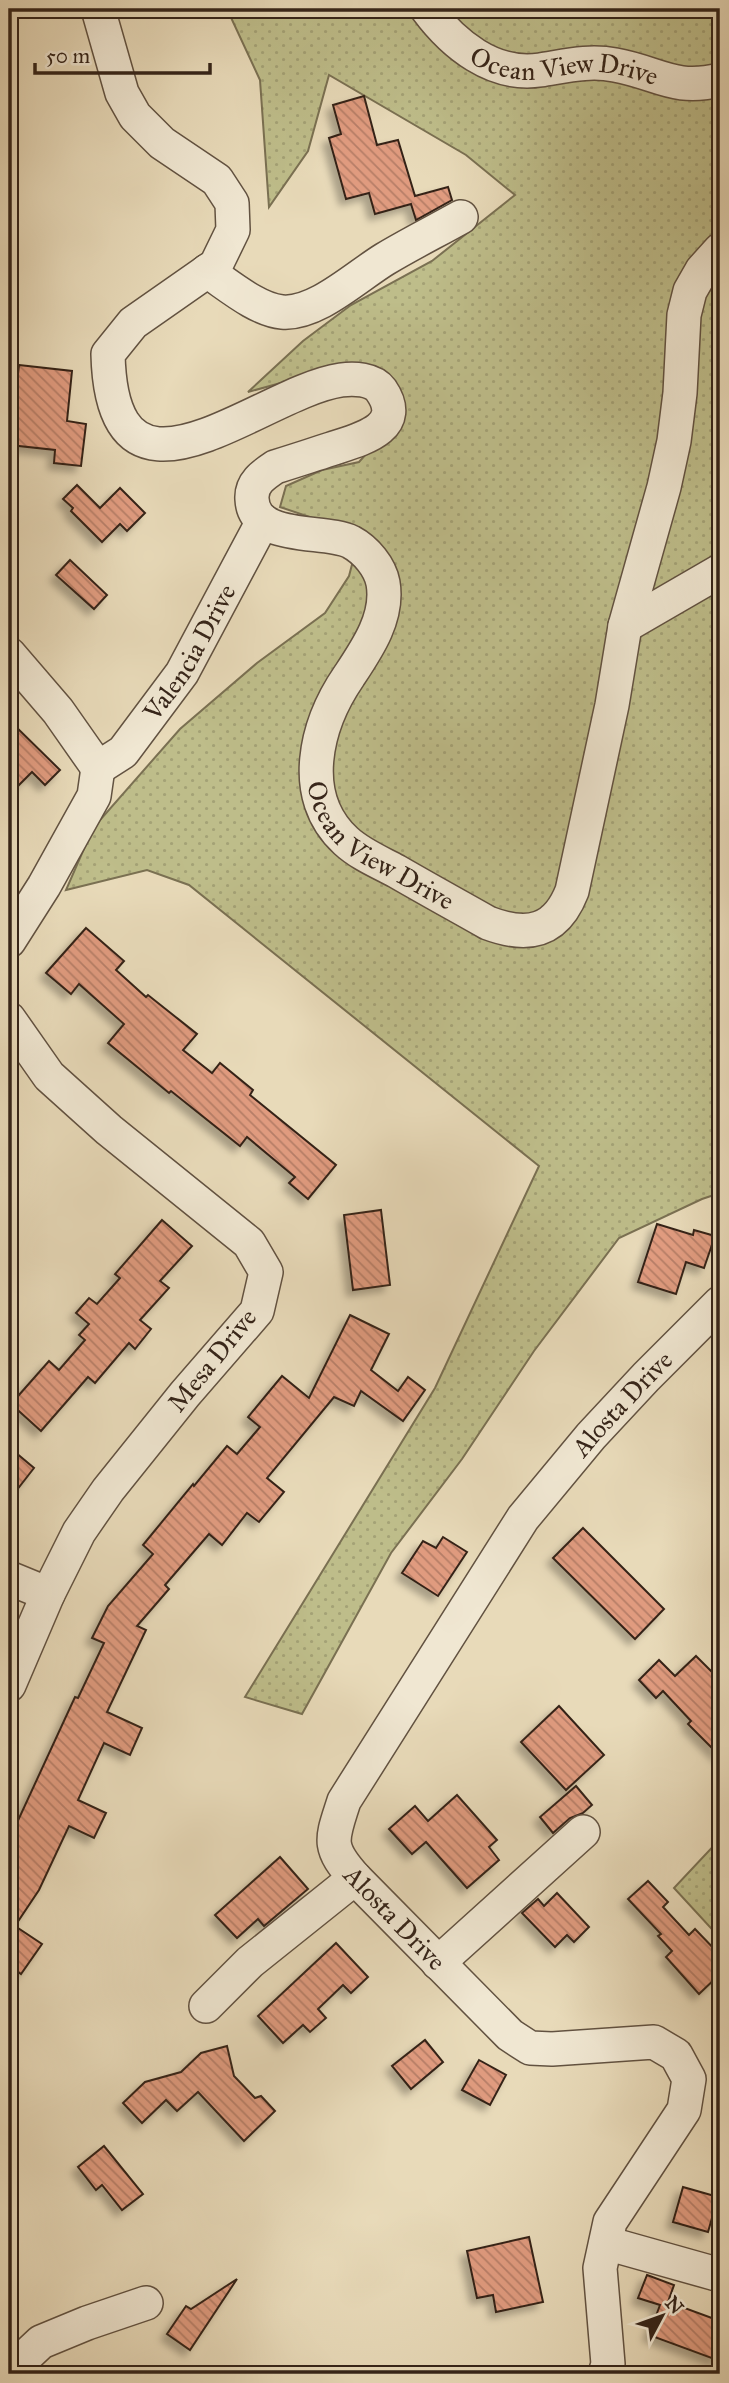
<svg xmlns="http://www.w3.org/2000/svg" width="729" height="2383" viewBox="0 0 729 2383" font-family="'IM FELL Great Primer',serif">
	<defs>
		<pattern id="grass-dots" width="8" height="8" patternUnits="userSpaceOnUse" patternTransform="scale(1.75)"><rect width="8" height="8" fill="#bebd8a"/><path d="M2 2h.1M6 6h.1" fill="none" stroke="#a4a276" stroke-width="1.8" stroke-linecap="round"/></pattern>
		<pattern id="building-back-hatch" width="6" height="6" patternUnits="userSpaceOnUse" patternTransform="scale(1.75)"><rect width="6" height="6" fill="#e09b7f"/><path d="M-1 5l2 2M0 0l6 6M5-1l2 2" fill="none" stroke="#b67e67"/></pattern>
		<filter id="shadow"><feDropShadow dx="-6" dy="6" stdDeviation="3.5" flood-color="#0004"/></filter>
	</defs>
	<rect width="100%" height="100%" fill="#e8dab9"/>
	<filter id="stains"><feTurbulence type="fractalNoise" baseFrequency=".00286" numOctaves="4"/><feColorMatrix values="0 0 0 0 .2 0 0 0 0 .09 0 0 0 0 .02 0 0 0 .5 -.17"/></filter>
	<radialGradient id="worn" r=".72"><stop offset=".6" stop-color="#630" stop-opacity="0"/><stop offset="1" stop-color="#630" stop-opacity=".3"/></radialGradient>
	<g fill="url(#grass-dots)" stroke="#7a7052" stroke-width="2">
		<path d="M227,9H720V1193L702,1199L619,1238L534,1351L462,1459L391,1553L302,1714L245,1697L435,1388L539,1166L189,885L147,870L66,890L93,828L180,729L257,663L325,613L349,576L360,534L280,507L286,486L322,470L359,462L401,415L335,368L248,392L303,341L351,305L432,261L515,195L466,155L329,75L308,151L269,207L260,80Z"/>
		<path d="M720,1839V1938L674,1888Z"/>
	</g>
	<g fill="url(#building-back-hatch)" stroke="#352419" stroke-width="2" filter="url(#shadow)">
		<path d="M364,96L377,145L398,140L415,196L448,187L452,200L416,220L411,204L375,214L369,193L346,199L329,138L341,134L333,105Z"/>
		<path d="M19,365L72,371L67,421L86,424L81,466L54,463L55,450L10,445Z"/>
		<path d="M77,485L100,508L120,488L145,513L127,531L120,524L102,542L71,511L73,508L63,499Z"/>
		<path d="M70,560L107,595L94,609L56,575Z"/>
		<path d="M9,720L60,770L45,785L32,772L18,786L9,777Z"/>
		<path d="M86,928L124,961L116,970L146,997L148,995L197,1034L183,1050L212,1073L220,1063L253,1090L250,1095L336,1165L308,1199L289,1183L295,1177L247,1137L240,1146L171,1091L169,1093L108,1043L124,1024L79,984L71,994L46,973Z"/>
		<path d="M381,1210L390,1285L353,1290L344,1215Z"/>
		<path d="M162,1220L192,1246L160,1281L169,1288L140,1320L151,1329L135,1349L129,1343L95,1383L88,1377L41,1431L11,1404L49,1361L59,1370L85,1340L79,1335L89,1324L76,1313L89,1298L97,1304L120,1278L115,1274Z"/>
		<path d="M657,1224L693,1235L694,1230L715,1236L704,1268L686,1262L676,1294L638,1282Z"/>
		<path d="M350,1315L389,1334L371,1370L398,1391L408,1377L425,1390L403,1421L361,1391L354,1406L334,1397L267,1478L284,1492L259,1522L247,1513L222,1545L209,1534L165,1585L169,1589L137,1626L146,1630L107,1712L142,1728L130,1755L104,1743L78,1800L106,1813L94,1838L69,1826L39,1890L15,1926L42,1944L21,1974L9,1965V1840L75,1697L78,1698L104,1643L92,1638L108,1606L153,1554L143,1545L193,1484L194,1486L227,1446L237,1454L260,1427L248,1417L282,1376L309,1398Z"/>
		<path d="M9,1447L34,1468L9,1500Z"/>
		<path d="M583,1528L664,1609L635,1639L553,1558Z"/>
		<path d="M443,1537L467,1552L438,1596L402,1573L423,1541L436,1548Z"/>
		<path d="M696,1656L720,1680V1756L688,1724L691,1721L663,1691L656,1698L639,1680L659,1660L675,1676Z"/>
		<path d="M559,1706L604,1755L566,1790L521,1742Z"/>
		<path d="M576,1786L592,1805L583,1813L570,1818L553,1833L540,1817Z"/>
		<path d="M457,1795L497,1840L489,1847L499,1860L467,1888L426,1842L412,1854L389,1829L415,1806L428,1821Z"/>
		<path d="M280,1857L308,1889L264,1926L258,1919L237,1938L215,1915Z"/>
		<path d="M648,1881L668,1902L663,1907L689,1935L695,1929L720,1955V1974L699,1994L666,1957L672,1951L658,1936L661,1934L628,1899Z"/>
		<path d="M557,1893L589,1927L574,1942L567,1935L555,1947L522,1913L538,1899L544,1906Z"/>
		<path d="M336,1943L368,1977L351,1993L343,1985L318,2009L326,2018L310,2032L303,2025L283,2043L258,2016Z"/>
		<path d="M425,2040L443,2062L411,2089L392,2066Z"/>
		<path d="M227,2046L234,2076L255,2098L261,2096L275,2111L244,2141L198,2092L177,2111L166,2100L142,2123L123,2103L145,2082L181,2072L201,2053Z"/>
		<path d="M479,2060L506,2075L490,2105L462,2090Z"/>
		<path d="M104,2146L143,2194L122,2210L102,2185L96,2190L78,2167Z"/>
		<path d="M683,2187L718,2197L708,2232L673,2222Z"/>
		<path d="M529,2237L543,2302L496,2312L493,2295L477,2298L467,2251Z"/>
		<path d="M647,2275L674,2285L668,2302L720,2321V2350L717,2360L649,2335L660,2305L638,2298Z"/>
		<path d="M237,2279L190,2350L167,2334L186,2306L191,2309Z"/>
	</g>
	<g fill="none" stroke-linecap="round" stroke-linejoin="round">
		<defs>
			<g id="minor">
				<path id="s1" d="M98,9L122,93L135,116L162,143L217,180L232,203L233,230L216,265L133,323L108,354C112,533 259,392 341,380C354,378 373,379 381,390C408,429 358,440 331,449C313,455 294,461 275,467C263,475 251,483 252,499C254,542 325,529 351,542C366,550 380,567 383,583C389,617 367,649 349,676C316,724 297,796 346,841C360,854 379,862 396,871C427,889 458,906 488,923C528,938 556,932 572,891L612,705L625,626L664,487L674,441L680,393L684,315L690,291L702,270L720,250"/>
				<path id="s2" d="M427,9C453,44 493,77 540,70C566,66 589,60 615,65C659,73 673,91 720,80"/>
				<path d="M207,271C227,284 257,310 282,312C316,315 357,276 385,259C410,244 436,231 461,217"/>
				<path d="M625,626L720,571"/>
				<path d="M9,654L58,711L98,768"/>
				<path id="s3" d="M98,768L123,752L182,673L263,521"/>
				<path d="M9,941L44,886L94,796L98,768"/>
				<path d="M9,1019L49,1076L109,1130L249,1243L266,1272L257,1311L185,1394L108,1490L79,1532L48,1594L9,1685"/>
				<path d="M9,1578L48,1594"/>
				<path d="M438,1963L583,1832"/>
				<path d="M206,2006L250,1962L355,1878"/>
				<path d="M606,2243L720,2275"/>
				<path d="M9,2372L41,2342L87,2323L146,2303"/>
				<path id="s4" d="M605,2374L608,2364L600,2268L610,2222L684,2110L689,2079L676,2055L654,2042L552,2049L530,2048L510,2035L355,1878C326,1846 332,1839 344,1801L523,1518L591,1436L646,1377L720,1303"/>
			</g>
		</defs>
		<use href="#minor" stroke="#625241" stroke-width="36"/>
		<use href="#minor" stroke="#f0e7d2" stroke-width="33"/>
	</g>
	<g text-anchor="middle" dominant-baseline="central" stroke-width="5" stroke-linejoin="round" paint-order="stroke">
		<g font-size="26" fill="#352419" stroke="#f0e7d2">
			<text stroke="none"><textPath href="#s2" startOffset="159">Ocean View Drive</textPath></text>
			<text stroke="none"><textPath href="#s3" startOffset="150">Valencia Drive</textPath></text>
			<text stroke="none"><textPath href="#s1" startOffset="1480">Ocean View Drive</textPath></text>
			<text transform="translate(212 1360) rotate(-51)">Mesa Drive</text>
			<text stroke="none"><textPath href="#s4" startOffset="1312">Alosta Drive</textPath></text>
			<text transform="translate(395 1918) rotate(46)">Alosta Drive</text>
		</g>
	</g>
	<rect width="729" height="2383" fill="none" stroke="#e8dab9" stroke-width="35"/>
	<rect x="10" y="10" width="708" height="2362" fill="none" stroke="#352419" stroke-width="3.5"/>
	<rect x="18" y="18" width="694" height="2348" fill="none" stroke="#352419" stroke-width="2"/>
	<g transform="translate(662 2316) rotate(49)" stroke="#f0e7d2" stroke-width="5" paint-order="stroke">
	<path d="M0-5L12 26L0 18L-12 26Z" fill="#352419"/>
	<text y="-10" font-size="19" font-weight="bold" text-anchor="middle" fill="#352419">N</text>
	</g>
	<path d="M35 63v10h175v-10" fill="none" stroke="#352419" stroke-width="3.5"/>
	<text x="46" y="63" font-size="21" fill="#352419" stroke="#f0e7d2" stroke-width="5" paint-order="stroke">50 m</text>
	<rect width="100%" height="100%" filter="url(#stains)"/>
	<rect width="100%" height="100%" fill="url(#worn)"/>
</svg>
